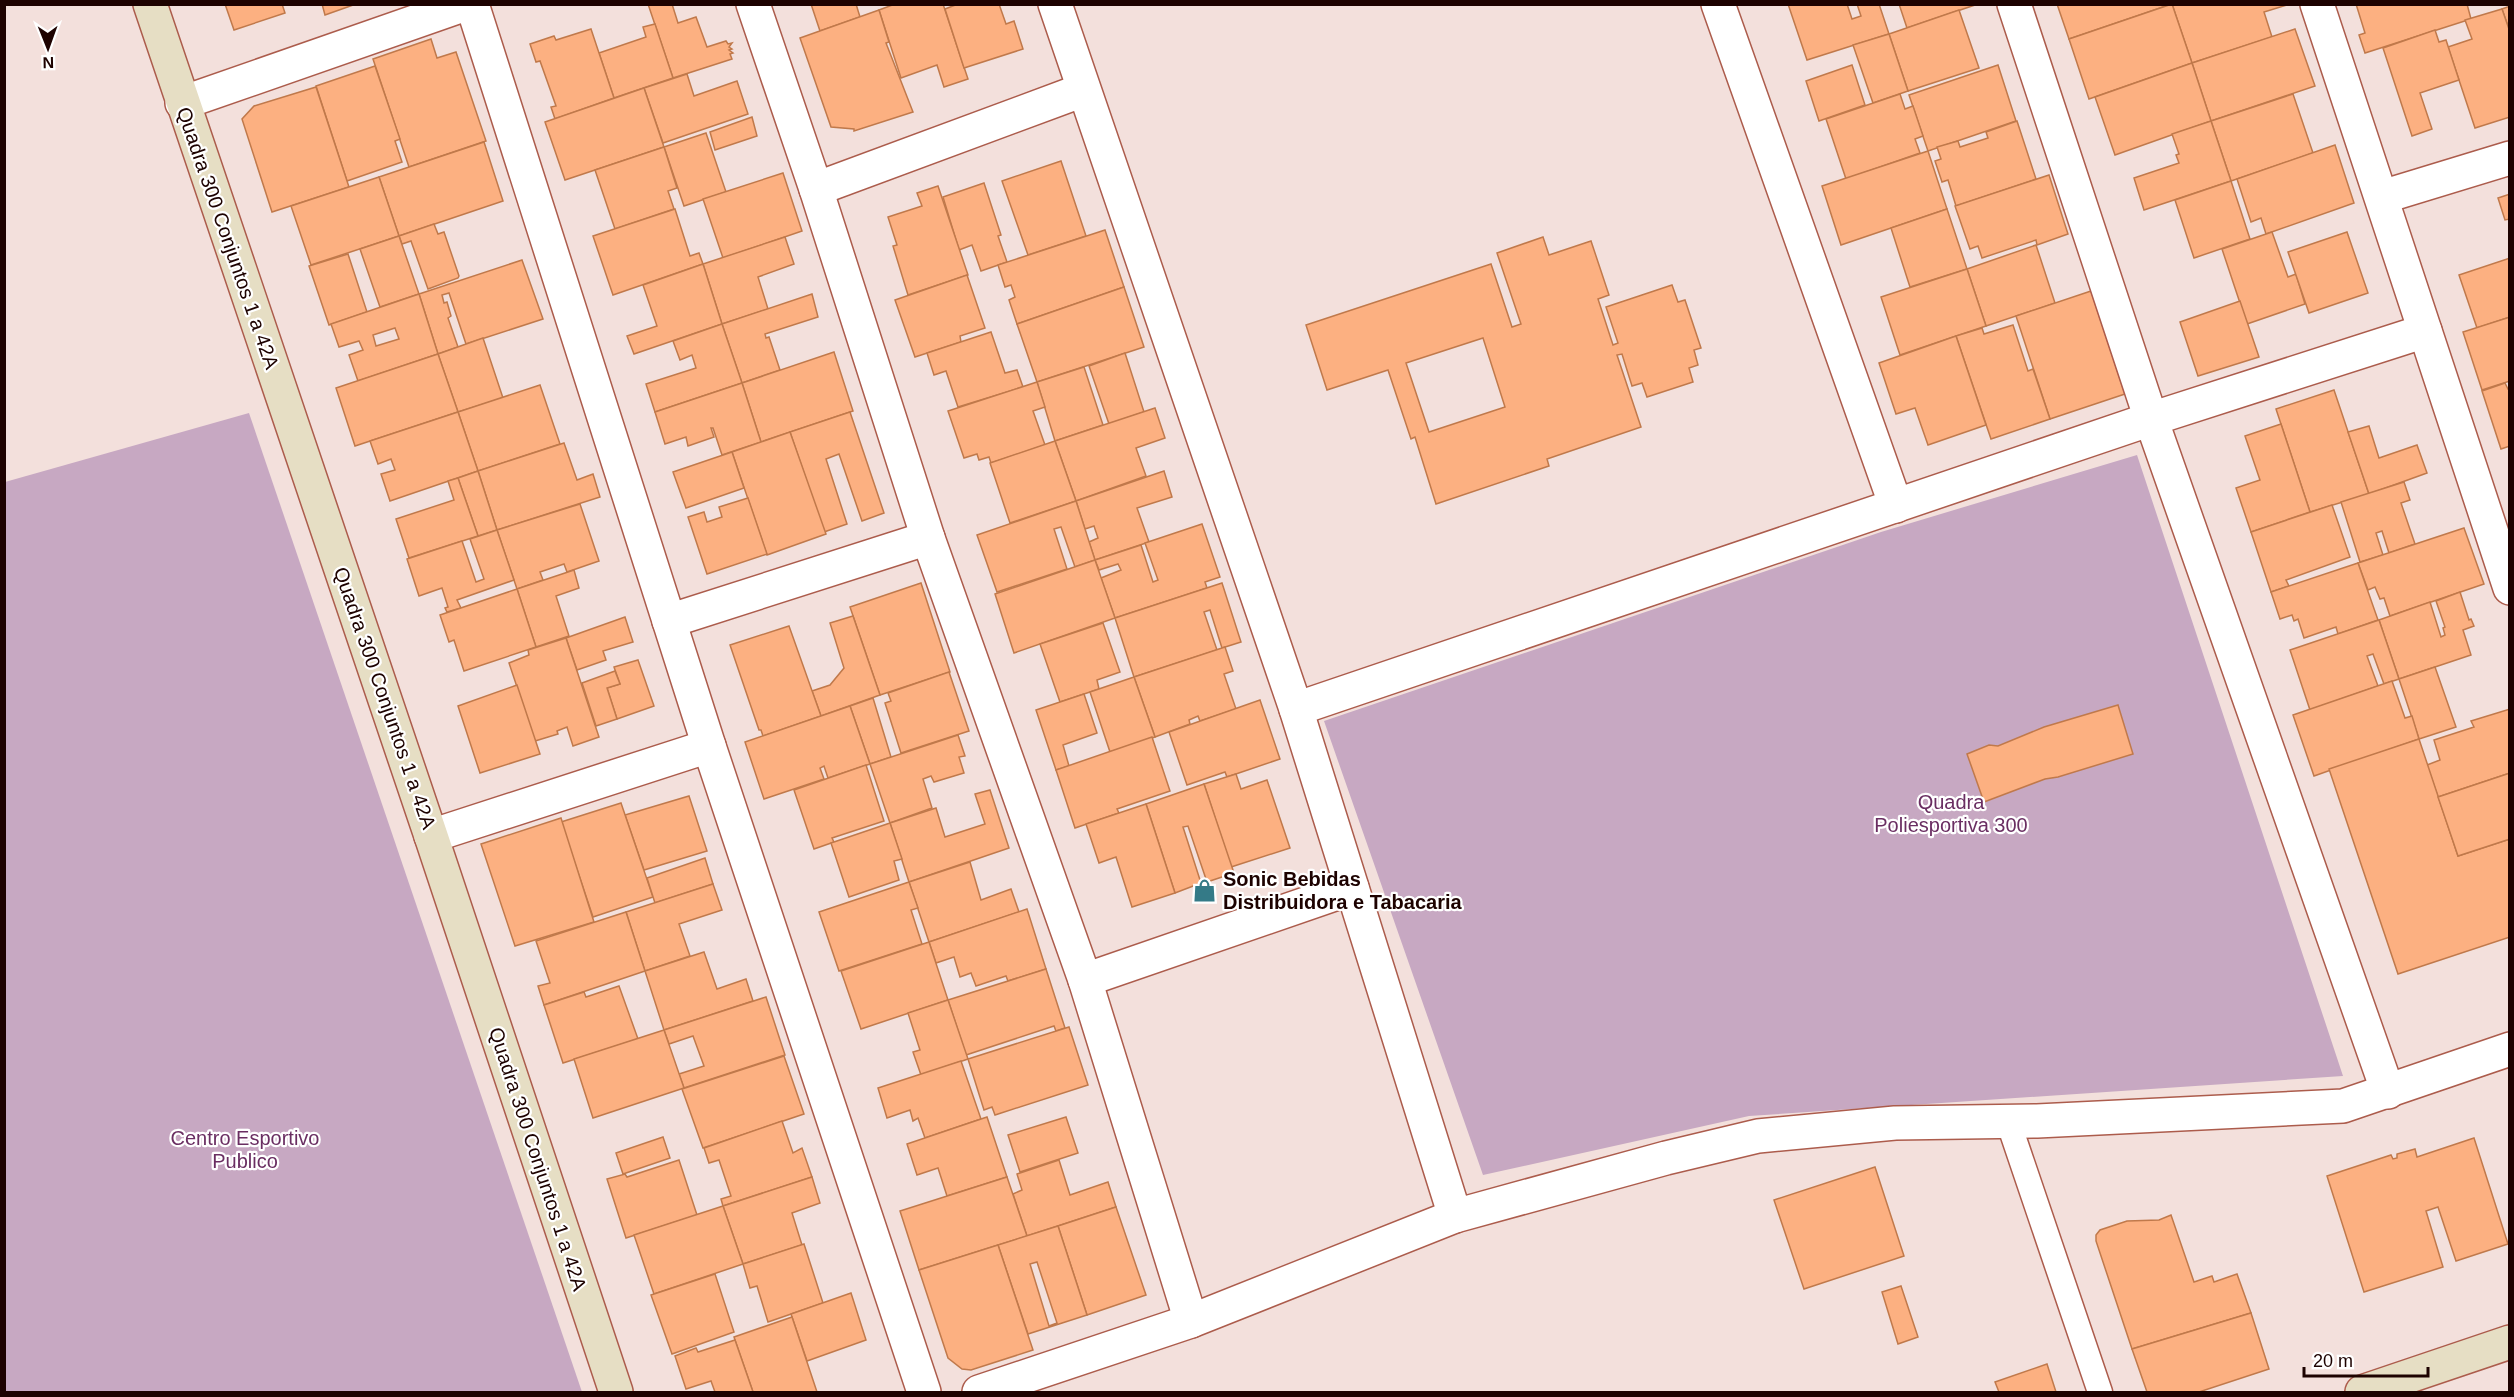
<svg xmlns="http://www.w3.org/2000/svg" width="2514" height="1397" viewBox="0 0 2514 1397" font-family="Helvetica,sans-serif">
	<rect width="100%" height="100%" fill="#f3e0dc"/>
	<g fill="#c7a8c2">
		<path d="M249,413L582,1392H5V482Z"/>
		<path d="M2137,455L2343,1076L1749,1116L1483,1175L1324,721L1881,532Z"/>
	</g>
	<g fill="#fcb081" stroke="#c0794b" stroke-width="1.5" fill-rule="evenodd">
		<path d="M225,4H282L285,13L234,30Z"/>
		<path d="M322,4H356L325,15Z"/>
		<path d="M648,4H672L678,23L696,17L707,47L726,41L728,44L732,43L729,47L732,49L729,50L733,53L730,54L732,59L673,78Z"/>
		<path d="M811,4H856L860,17L820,31Z"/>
		<path d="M895,4H943L968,79L944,87L937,65L901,78L879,10Z"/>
		<path d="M958,4H999L1006,24L1014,21L1023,49L964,68L945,9Z"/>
		<path d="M1788,4H1847L1852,19L1861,16L1857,4H1879L1889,34L1807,60Z"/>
		<path d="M1899,4H1978L1907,28Z"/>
		<path d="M2057,4H2165L2166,6L2069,39Z"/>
		<path d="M2172,4H2287V5L2264,12L2272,37L2192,63Z"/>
		<path d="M2172,4L2192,63L2089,99L2069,39Z"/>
		<path d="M2356,4H2467L2471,19L2365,53L2359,35L2365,33Z"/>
		<path d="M2510,6V32L2502,9Z"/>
		<path d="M2502,9L2510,32V117L2475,128L2448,47L2472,39L2465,20Z"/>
		<path d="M879,10L889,42L886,43L913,112L854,131V129L831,127L800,38Z"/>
		<path d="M1959,10L1979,68L1908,91L1889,34Z"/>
		<path d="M655,24L673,78L614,98L599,53L646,37L643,27Z"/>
		<path d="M591,29L614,98L555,119L551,107L556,106L540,61L536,62L530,44L554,36L556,40Z"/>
		<path d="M2295,29L2315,86L2211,121L2192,63Z"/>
		<path d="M2435,30L2439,42L2446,40L2459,80L2420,93L2432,129L2412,136L2383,48Z"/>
		<path d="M1889,34L1908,91L1873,103L1853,45Z"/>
		<path d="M431,39L437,58L456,52L486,141L409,167L373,59Z"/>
		<path d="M2192,63L2211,121L2115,155L2095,97Z"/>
		<path d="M1852,65L1865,105L1819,121L1806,81Z"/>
		<path d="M1998,65L2016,121L1928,151L1909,95Z"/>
		<path d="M375,66L400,139L395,141L402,162L347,181L316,86Z"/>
		<path d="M687,74L694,96L737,81L748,114L663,143L644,88Z"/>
		<path d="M316,87L349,187L272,212L242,119L254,106Z"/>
		<path d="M644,88L664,147L565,180L545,122Z"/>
		<path d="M1900,94L1905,109L1913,106L1923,136L1915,139L1920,153L1846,179L1826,119Z"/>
		<path d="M2293,94L2313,153L2231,181L2211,121Z"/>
		<path d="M752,117L757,136L715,150L710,132Z"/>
		<path d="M2017,121L2036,179L1956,206L1948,180L1942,182L1935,161L1941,159L1937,147L1958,141L1960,147L1988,138L1986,132Z"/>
		<path d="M2211,121L2231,181L2144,210L2134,178L2179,163L2176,155L2179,154L2172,134Z"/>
		<path d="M706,133L726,192L684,206L664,147Z"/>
		<path d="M484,142L503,201L399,236L379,177Z"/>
		<path d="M2335,145L2354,203L2266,234L2261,218L2251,222L2237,179Z"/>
		<path d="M664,147L677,188L668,191L674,209L615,229L595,170Z"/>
		<path d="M1928,151L1947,209L1841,245L1822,186Z"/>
		<path d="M1061,161L1086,236L1028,255L1002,181Z"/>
		<path d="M783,173L802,231L723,258L703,199Z"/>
		<path d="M2049,175L2068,234L2037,245L2036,240L1982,258L1978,246L1970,249L1955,206Z"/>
		<path d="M379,177L399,236L311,265L291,206Z"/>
		<path d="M2231,181L2250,239L2194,258L2175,200Z"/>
		<path d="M984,183L1001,235L998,236L1007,262L981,271L972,245L959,250L943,197Z"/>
		<path d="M938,186L968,275L908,295L893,246L897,245L888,217L922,206L917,193Z"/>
		<path d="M2510,194V219L2505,220L2498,198Z"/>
		<path d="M675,209L690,256L699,253L703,264L613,295L593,236Z"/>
		<path d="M1947,209L1967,269L1910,287L1891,228Z"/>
		<path d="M434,224L438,234L444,232L459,276L458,278L428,289L411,241L402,244L399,236Z"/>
		<path d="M1105,230L1124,287L1017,324L1009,300L1015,297L1011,285L1005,287L998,265Z"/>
		<path d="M2272,232L2288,277L2296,274L2305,304L2247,324L2222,249Z"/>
		<path d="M2347,232L2368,293L2309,313L2288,252Z"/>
		<path d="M399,236L419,294L380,307L360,249Z"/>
		<path d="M785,237L794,264L758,277L768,309L722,324L703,264Z"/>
		<path d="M1543,237L1549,255L1591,241L1609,295L1598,299L1613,345L1618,343L1606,307L1672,285L1678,302L1685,300L1701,348L1694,350L1698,365L1689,368L1693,382L1647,397L1642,383L1632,386L1622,354L1617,355L1641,427L1547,459L1549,466L1436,504L1415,437L1411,439L1388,370L1327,390L1306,325L1491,264L1512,327L1521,324L1497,253ZM1483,338L1505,407L1429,432L1406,363Z"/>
		<path d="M2036,245L2055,303L1986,326L1967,269Z"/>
		<path d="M348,254L367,312L329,325L309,266Z"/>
		<path d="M2510,258V317L2477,328L2459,275Z"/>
		<path d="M522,260L543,319L466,344L449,293L442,295L444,303L447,302L451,316L448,318L458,347L438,354L419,294Z"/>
		<path d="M703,264L722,324L634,354L627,336L657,326L643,285Z"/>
		<path d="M1967,269L1986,326L1900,355L1881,297Z"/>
		<path d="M967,275L985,328L960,336L961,342L915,357L895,300Z"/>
		<path d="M1124,287L1144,347L1037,382L1017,324Z"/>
		<path d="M2091,291L2125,394L2050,419L2016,316Z"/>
		<path d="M419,294L438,354L358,381L349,355L363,350L359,341L339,347L331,324ZM395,328L399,339L376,346L373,335Z"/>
		<path d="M812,294L818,317L765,334L766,338L769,337L780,370L742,383L722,324Z"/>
		<path d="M2240,301L2259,357L2198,376L2180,322Z"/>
		<path d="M2510,317V381L2482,390L2463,332Z"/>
		<path d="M722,324L742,383L655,412L646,384L696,368L692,355L680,360L673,341Z"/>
		<path d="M2013,325L2028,371L2033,369L2050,419L1991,439L1956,336L1982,328L1984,334Z"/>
		<path d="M991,332L1005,373L1017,370L1023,387L958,407L946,371L934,375L927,353Z"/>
		<path d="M1956,336L1986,425L1928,445L1915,408L1896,414L1879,363Z"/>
		<path d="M483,338L503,398L458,412L438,354Z"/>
		<path d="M834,352L853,411L761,442L742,383Z"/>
		<path d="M1125,353L1144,412L1109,424L1089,366Z"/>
		<path d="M438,354L458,412L355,446L336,388Z"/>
		<path d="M1084,367L1103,425L1055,441L1037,382Z"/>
		<path d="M1037,382L1045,407L1033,411L1045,445L991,463L989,457L979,460L977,454L964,458L948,411Z"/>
		<path d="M742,383L761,442L722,455L713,428H711L714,437L688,446L686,437L665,444L655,412Z"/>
		<path d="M2505,383L2508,389L2510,388V446L2501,449L2482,391Z"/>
		<path d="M540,385L560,444L478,471L458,412Z"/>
		<path d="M2334,390L2369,494L2310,512L2276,409Z"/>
		<path d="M1155,408L1165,438L1136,448L1146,476L1076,501L1055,441Z"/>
		<path d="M458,412L478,471L390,501L381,474L395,470L391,459L378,464L370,441Z"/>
		<path d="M850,412L884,513L862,521L839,454L826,459L847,524L824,532L790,432Z"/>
		<path d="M2281,424L2310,512L2251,532L2236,488L2260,480L2245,436Z"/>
		<path d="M2369,426L2379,458L2417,445L2427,473L2369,494L2348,432Z"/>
		<path d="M790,432L826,534L767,555L732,452Z"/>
		<path d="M1055,441L1076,501L1010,523L990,463Z"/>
		<path d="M564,443L577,480L593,474L600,497L497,530L478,471Z"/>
		<path d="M732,452L744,488L686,508L673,472Z"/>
		<path d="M478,471L497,530L478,536L458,478Z"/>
		<path d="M1164,471L1172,497L1137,508L1149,542L1095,560L1089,542L1098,538L1094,526L1085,529L1076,501Z"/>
		<path d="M458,478L478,536L409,558L396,519L454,500L448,481Z"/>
		<path d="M2404,482L2410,500L2401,503L2415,544L2389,553L2382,531L2376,533L2383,555L2360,562L2341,502Z"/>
		<path d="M748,498L767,554L707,574L688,517L704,512L707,522L722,517L719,507Z"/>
		<path d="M1076,501L1095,560L1075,567L1061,527L1054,529L1067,569L997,592L977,535Z"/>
		<path d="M580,504L599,561L567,572L564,564L540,572L543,580L517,589L497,530Z"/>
		<path d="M2332,505L2350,557L2286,580L2289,586L2271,592L2251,532Z"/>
		<path d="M1202,524L1220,577L1205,582L1207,588L1115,618L1101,578L1121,570L1118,564L1099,570L1095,560L1141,545L1153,582L1158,580L1145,543Z"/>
		<path d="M2464,528L2484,584L2390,616L2384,598L2380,599L2375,587L2368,590L2358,563Z"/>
		<path d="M497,530L514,580L457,600L461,608L447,612L445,608L448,607L442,588L419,596L407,559L462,541L476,582L484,579L470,539Z"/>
		<path d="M1095,560L1115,618L1014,653L995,594Z"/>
		<path d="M2358,563L2378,620L2338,634L2336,627L2304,638L2298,619L2294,621L2292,615L2280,619L2271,592Z"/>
		<path d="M574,570L579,588L556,596L569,636L536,647L517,589Z"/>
		<path d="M921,583L950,672L880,695L850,607Z"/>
		<path d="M1222,583L1241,642L1222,648L1210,610L1204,612L1217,650L1134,677L1115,618Z"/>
		<path d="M517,589L536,647L464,671L454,640L449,642L440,615Z"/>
		<path d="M2460,592L2469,620L2471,619L2474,626L2463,630L2471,655L2399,679L2379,620L2430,602L2441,637L2445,635L2443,628L2445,627L2436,601Z"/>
		<path d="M853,616L880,695L821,716L812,691L830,685L844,668L830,623Z"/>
		<path d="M625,617L633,642L603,651L606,660L577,670L566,638Z"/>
		<path d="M2379,620L2399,679L2384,684L2373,654L2367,656L2378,686L2310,710L2290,650Z"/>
		<path d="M1103,623L1120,672L1097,680L1099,689L1060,702L1040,644Z"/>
		<path d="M789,626L821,716L763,736L761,730H759L730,645Z"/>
		<path d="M566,638L599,737L573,746L567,727L557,731L558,734L535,741L509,663L529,655L528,650Z"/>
		<path d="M1225,647L1233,671L1224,674L1236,709L1200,721L1198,716L1189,720L1190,724L1155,737L1134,677Z"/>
		<path d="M638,660L654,706L617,719L607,688L620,684L614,667Z"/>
		<path d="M2435,667L2456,727L2419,739L2399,679Z"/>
		<path d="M615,671L620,684L607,688L617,719L596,726L582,683Z"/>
		<path d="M949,672L969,731L901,753L885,703L891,701L888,693Z"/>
		<path d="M1134,677L1155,737L1110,752L1090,692Z"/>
		<path d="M2392,681L2405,718L2412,716L2419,739L2314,776L2293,715Z"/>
		<path d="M517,685L540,754L480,773L458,706Z"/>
		<path d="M1084,694L1097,733L1063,745L1069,766L1056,770L1036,710Z"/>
		<path d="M873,698L891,757L870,764L850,706Z"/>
		<path d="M1260,700L1280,759L1227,777L1225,772L1187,785L1169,732Z"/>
		<path d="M2118,705L2133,754L2058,777L2045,779L1984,802L1967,754L1989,745L1998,746L2044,727Z"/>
		<path d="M850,706L870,764L828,778L824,766L820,768L824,779L764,799L745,742Z"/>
		<path d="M2510,709V773L2438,797L2427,765L2440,760L2434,740L2474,727L2471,721Z"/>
		<path d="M958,735L965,756L959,757L964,773L934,782L931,776L923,779L932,808L890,823L870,764Z"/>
		<path d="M1152,737L1170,791L1117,809L1119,813L1075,828L1056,770Z"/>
		<path d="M2419,739L2458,856L2510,839V937L2398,974L2329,769Z"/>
		<path d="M866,765L884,821L832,838L834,842L814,849L794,790Z"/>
		<path d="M2510,773V839L2458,856L2438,797Z"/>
		<path d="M1236,774L1241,789L1267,780L1290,848L1231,867L1204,784Z"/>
		<path d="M1204,784L1234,873L1207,882L1188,826L1183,827L1201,883L1175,893L1146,804Z"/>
		<path d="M990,790L1009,848L909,882L890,823L936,808L945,837L985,824L975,794Z"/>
		<path d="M689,796L707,851L644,870L625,815Z"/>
		<path d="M621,803L653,897L593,917L561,822Z"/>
		<path d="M1146,804L1175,893L1132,907L1116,857L1099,863L1086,824Z"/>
		<path d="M561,818L594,922L515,946L481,844Z"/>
		<path d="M890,823L902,859L894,861L899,880L849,897L831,843Z"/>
		<path d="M705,858L713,884L655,903L647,878Z"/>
		<path d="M970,862L981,900L1011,889L1019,912L929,942L909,882Z"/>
		<path d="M909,882L918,908L911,910L922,944L839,971L819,912Z"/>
		<path d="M713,884L722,910L679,924L690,956L645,971L626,912Z"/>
		<path d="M1027,909L1046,969L1008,981L1006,976L976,986L971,973L960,977L954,957L936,963L929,942Z"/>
		<path d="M626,912L645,971L544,1005L538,986L550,983L536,941Z"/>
		<path d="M929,942L948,1000L861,1029L841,971Z"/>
		<path d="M704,952L717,989L746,979L753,1001L664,1030L645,971Z"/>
		<path d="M1046,969L1065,1028L1056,1031L1054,1026L966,1055L948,1000Z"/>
		<path d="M619,986L638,1039L563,1063L544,1005L584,992L586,997Z"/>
		<path d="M766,997L785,1055L684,1088L679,1074L704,1066L693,1036L669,1044L664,1030Z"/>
		<path d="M948,1000L968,1059L921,1075L913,1052L920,1050L908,1013Z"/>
		<path d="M1069,1027L1088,1085L995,1115L992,1107L984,1110L968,1059Z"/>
		<path d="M664,1030L684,1088L593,1118L574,1059Z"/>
		<path d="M784,1056L804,1114L703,1148L682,1089Z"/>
		<path d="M961,1061L981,1119L925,1138L918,1118L913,1121L910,1110L887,1118L878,1088Z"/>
		<path d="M987,1117L1007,1177L947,1196L938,1168L917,1175L907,1144Z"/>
		<path d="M1066,1117L1078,1153L1020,1172L1008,1135Z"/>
		<path d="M782,1121L793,1153L802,1148L812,1177L723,1206L721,1199L731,1196L719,1160L709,1163L704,1148Z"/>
		<path d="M663,1137L670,1158L623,1174L616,1153Z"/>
		<path d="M2474,1138L2508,1244L2456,1261L2438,1207L2426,1211L2443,1267L2364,1292L2327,1176L2391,1155L2393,1159L2397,1158V1154L2415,1149L2417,1157Z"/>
		<path d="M679,1160L697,1215L626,1238L607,1179L625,1174L627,1177Z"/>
		<path d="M1059,1160L1070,1195L1108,1182L1116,1207L1027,1236L1013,1194L1022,1190L1017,1174Z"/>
		<path d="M1875,1167L1904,1256L1804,1289L1774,1200Z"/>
		<path d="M812,1177L820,1203L792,1213L802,1245L743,1264L723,1206Z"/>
		<path d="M1007,1177L1027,1236L919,1270L900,1211Z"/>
		<path d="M723,1206L743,1264L654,1294L634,1235Z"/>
		<path d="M1116,1207L1146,1295L1087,1315L1058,1226Z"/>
		<path d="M2171,1215L2194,1282L2212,1276L2214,1282L2237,1274L2251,1313L2132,1349L2096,1241V1235L2100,1230L2127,1221L2159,1220Z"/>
		<path d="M1058,1226L1087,1315L1028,1334L998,1245ZM1037,1262L1057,1323L1049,1326L1030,1264Z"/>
		<path d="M804,1244L823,1303L768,1322L757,1286L750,1288L743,1264Z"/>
		<path d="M998,1245L1033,1350L971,1370L962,1369L948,1358L919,1270Z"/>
		<path d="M715,1274L734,1332L672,1354L651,1295Z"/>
		<path d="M1901,1286L1918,1337L1898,1344L1882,1292Z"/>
		<path d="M851,1293L866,1340L807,1361L791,1314Z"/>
		<path d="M2251,1313L2269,1369L2199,1392H2147L2132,1349Z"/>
		<path d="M792,1317L817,1392H753L734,1337Z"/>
		<path d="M735,1340L753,1392H715L711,1381L686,1389L675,1356L696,1348L698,1352Z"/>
		<path d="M2047,1364L2056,1392H1999L1995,1382Z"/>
	</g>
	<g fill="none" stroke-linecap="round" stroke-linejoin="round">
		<defs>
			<path id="lane" d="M2008,1121L2100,1392"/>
			<g id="street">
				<path d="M472,4L709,746L924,1392"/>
				<path d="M753,4L816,189L928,538L1085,980L1191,1321"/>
				<path d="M1055,4L1296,709L1455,1216"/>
				<path d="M1718,4L1896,506"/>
				<path d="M2014,4L2151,419L2388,1092"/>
				<path d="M2317,4L2510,588"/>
				<path d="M182,103L466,4"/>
				<path d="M816,189L1083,90"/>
				<path d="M2382,197L2510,158"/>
				<path d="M669,621L928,538"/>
				<path d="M1296,709L2151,419L2425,331"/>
				<path d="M431,836L709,746"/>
				<path d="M1085,980L1352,888"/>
				<path d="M979,1392L1191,1321L1455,1216L1666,1158L1758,1136L1895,1123L2037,1121L2343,1106L2510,1049"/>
			</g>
			<g id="secondary">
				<path d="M150,4L431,836L616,1392"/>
				<path d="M2362,1392L2510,1342"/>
			</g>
		</defs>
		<use href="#lane" stroke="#ac5c4c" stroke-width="27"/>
		<use href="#street" stroke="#ac5c4c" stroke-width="36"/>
		<use href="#secondary" stroke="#ac5c4c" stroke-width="36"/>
		<use href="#lane" stroke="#fff" stroke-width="24"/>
		<use href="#street" stroke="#fff" stroke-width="33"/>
		<use href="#secondary" stroke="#e6dec4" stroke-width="33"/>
	</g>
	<defs>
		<symbol id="shop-bare" viewBox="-9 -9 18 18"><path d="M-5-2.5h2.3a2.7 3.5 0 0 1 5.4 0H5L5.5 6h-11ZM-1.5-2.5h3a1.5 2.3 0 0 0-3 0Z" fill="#347a87" stroke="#fff" stroke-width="2.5" paint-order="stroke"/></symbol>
	</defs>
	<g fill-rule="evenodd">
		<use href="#shop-bare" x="1188" y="874" width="33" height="33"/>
	</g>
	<g text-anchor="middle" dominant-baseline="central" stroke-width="4.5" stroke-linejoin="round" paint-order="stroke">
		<g font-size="20" fill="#1d0200" stroke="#fff">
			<text transform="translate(228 238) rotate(71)">Quadra 300 Conjuntos 1 a 42A</text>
			<text transform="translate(385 698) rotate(71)">Quadra 300 Conjuntos 1 a 42A</text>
			<text transform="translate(538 1159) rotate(72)">Quadra 300 Conjuntos 1 a 42A</text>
		</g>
		<g font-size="20" fill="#6a2e62" stroke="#fff">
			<text x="1951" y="802">Quadra<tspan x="1951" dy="23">Poliesportiva 300</tspan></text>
			<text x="245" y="1138">Centro Esportivo<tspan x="245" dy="23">Publico</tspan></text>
		</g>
		<g font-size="20" font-weight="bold" fill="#1d0200" stroke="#fff" text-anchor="start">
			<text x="1223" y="879">Sonic Bebidas<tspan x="1223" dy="23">Distribuidora e Tabacaria</tspan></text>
		</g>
	</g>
	<rect width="2514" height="1397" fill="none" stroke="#1d0200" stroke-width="12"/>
	<g transform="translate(48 48) rotate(179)" stroke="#ffffff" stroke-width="4.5" paint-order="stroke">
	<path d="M0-4.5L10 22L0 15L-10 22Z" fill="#1d0200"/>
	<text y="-9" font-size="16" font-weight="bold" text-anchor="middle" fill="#1d0200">N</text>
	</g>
	<path d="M2304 1367v9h124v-9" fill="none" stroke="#1d0200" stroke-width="3"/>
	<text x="2313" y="1367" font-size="18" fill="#1d0200" stroke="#ffffff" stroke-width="4.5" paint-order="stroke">20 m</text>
</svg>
